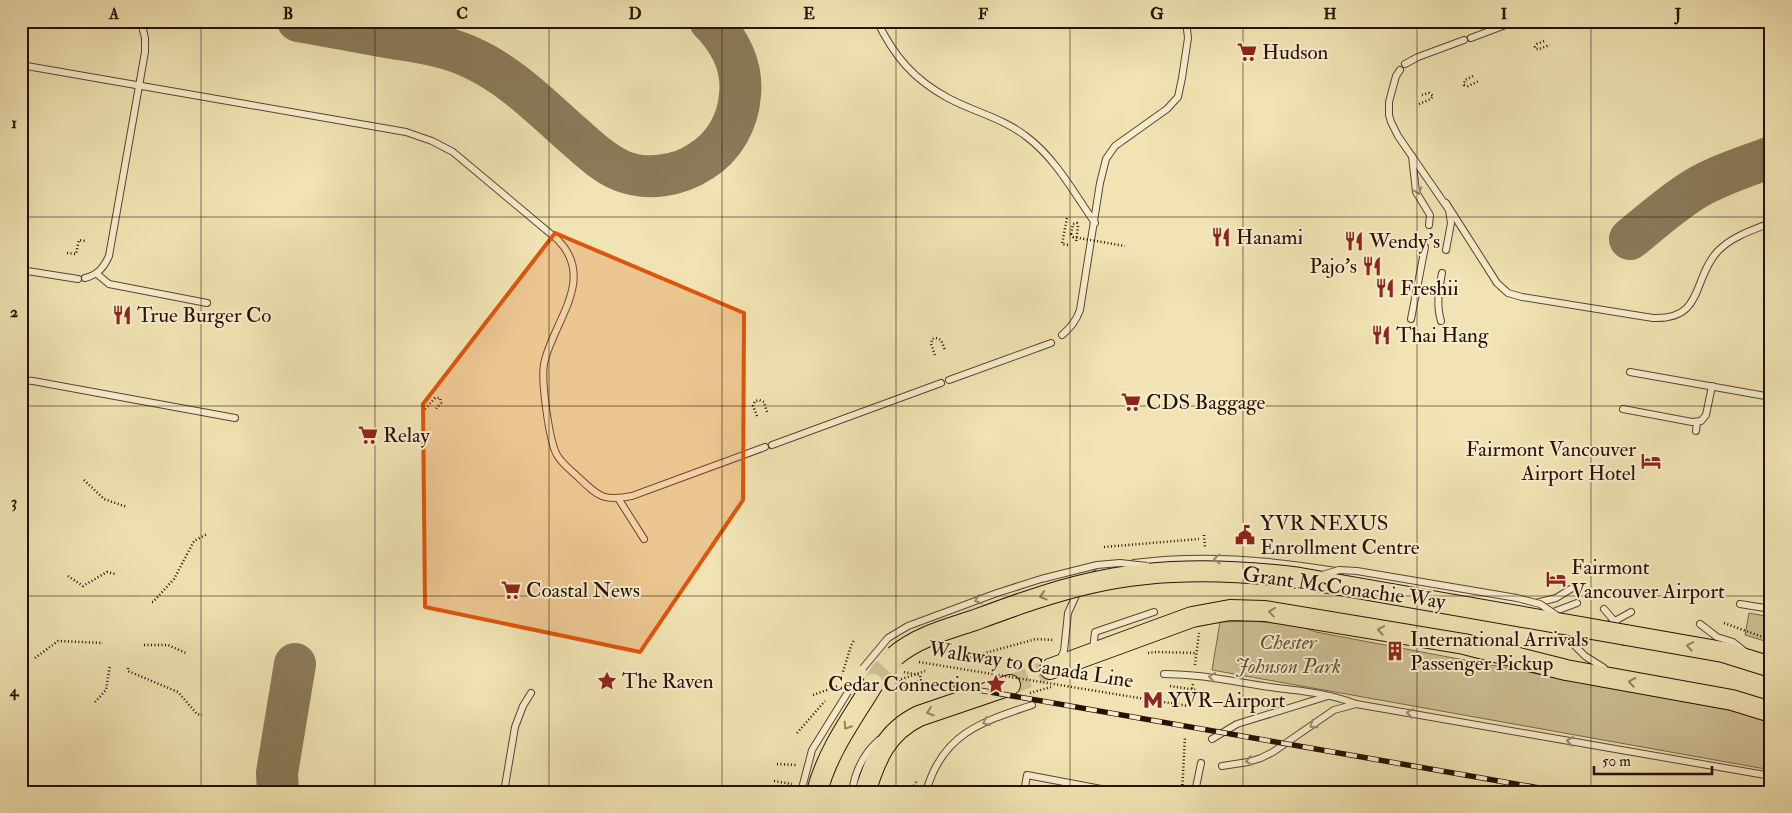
<svg xmlns="http://www.w3.org/2000/svg" width="1792" height="813" viewBox="0 0 1792 813" font-family="'IM FELL Double Pica',serif">
	<rect width="100%" height="100%" fill="#f1e3b3"/>
	<filter id="stains"><feTurbulence type="fractalNoise" baseFrequency=".004" numOctaves="4"/><feColorMatrix values="0 0 0 0 .2 0 0 0 0 .09 0 0 0 0 .02 0 0 0 .5 -.17"/></filter>
	<radialGradient id="worn" r=".72"><stop offset=".6" stop-color="#630" stop-opacity="0"/><stop offset="1" stop-color="#630" stop-opacity=".3"/></radialGradient>
	<g fill="#cfbf95" stroke="#7b684a">
		<path d="M1749,613L1771,617V643L1745,635Z"/>
		<path d="M1251,621L1298,625L1316,632L1745,713L1771,723V770L1212,670L1220,622Z"/>
	</g>
	<g fill="none" stroke-linecap="round" stroke-linejoin="round">
		<g stroke="#8c7a5a" stroke-width="42">
			<path d="M298,21C328,26 358,32 387,37C416,42 445,45 472,58C510,75 541,107 573,135C588,148 603,163 622,171C647,181 679,176 701,161C724,147 738,122 740,95C743,67 730,41 710,21"/>
			<path d="M1630,239C1651,222 1672,203 1695,189C1718,175 1745,167 1771,157"/>
			<path d="M278,792L277,773L295,664"/>
		</g>
		<g stroke="#d3c398" stroke-width="20" stroke-dasharray="20 10" stroke-linecap="butt">
			<path d="M873,684L881,671L895,656"/>
			<path d="M1010,685L1050,669"/>
		</g>
		<defs>
			<g id="service">
				<path d="M877,21C894,56 913,79 948,98C974,112 1003,118 1027,137C1056,159 1074,193 1095,223"/>
				<path d="M1471,38L1516,21"/>
				<path d="M1405,64L1418,57L1464,40"/>
				<path d="M21,65L406,132L432,141L453,152L558,240C597,280 552,323 544,364C541,380 549,441 557,455C562,464 571,470 578,477C598,496 603,502 632,496L765,447"/>
				<path d="M1400,70L1396,76L1389,102V115L1391,122L1398,136L1449,210L1451,223L1446,250"/>
				<path d="M1412,156L1416,192L1430,215L1429,225"/>
				<path d="M1446,203L1497,283L1508,293L1522,297L1653,318C1704,320 1692,280 1717,252C1731,237 1752,230 1771,223"/>
				<path d="M21,270L78,279"/>
				<path d="M97,274L109,284L207,303"/>
				<path d="M85,278C98,275 104,267 109,256L145,52V38L141,21"/>
				<path d="M1411,319L1425,247"/>
				<path d="M1441,321C1436,304 1439,290 1442,273"/>
				<path d="M1062,335C1071,327 1076,321 1080,310L1100,183L1106,159L1115,146L1167,109L1178,97L1182,78L1188,38L1186,21"/>
				<path d="M1630,372L1771,397"/>
				<path d="M21,380L33,381L235,418"/>
				<path d="M949,380L1051,343"/>
				<path d="M1623,409L1692,422L1701,421L1706,415L1712,386"/>
				<path d="M1696,431L1697,422"/>
				<path d="M772,445L941,383"/>
				<path d="M618,498L644,539"/>
				<path d="M1134,563C1202,554 1269,560 1336,571"/>
				<path d="M1346,573L1525,604L1534,607L1543,613"/>
				<path d="M1094,575L1100,571L1120,566"/>
				<path d="M1536,603L1556,598L1574,587"/>
				<path d="M1740,604L1771,609"/>
				<path d="M1604,609L1616,623"/>
				<path d="M1548,614L1577,603"/>
				<path d="M1700,624L1717,637L1733,642L1743,650"/>
				<path d="M1606,626L1631,612"/>
				<path d="M1557,628L1585,656L1604,668L1606,672"/>
				<path d="M1093,649L1095,632L1154,612"/>
				<path d="M1060,660L1064,651L1068,613L1078,591"/>
				<path d="M1164,674C1205,674 1238,683 1277,688C1304,691 1331,694 1356,704L1771,776"/>
				<path d="M1212,739L1237,724L1328,696"/>
				<path d="M1222,766L1248,762L1261,758L1273,752L1334,710L1356,704"/>
				<path d="M504,792L515,727L523,706L531,693"/>
				<path d="M852,792C855,771 863,754 879,740"/>
				<path d="M926,792C942,734 981,722 1032,705"/>
				<path d="M1024,792L1027,775L1117,792"/>
				<path d="M1195,792L1201,763"/>
			</g>
			<g id="primary">
				<path d="M1626,635L1723,652L1771,667"/>
				<path d="M1050,669L1192,617L1230,610L1265,611L1464,644L1566,670L1732,700L1771,712"/>
				<path d="M865,792C876,758 886,732 919,716L1010,685"/>
			</g>
		</defs>
		<use href="#service" stroke="#5a452d" stroke-width="8"/>
		<use href="#primary" stroke="#271000" stroke-width="22"/>
		<g stroke="#271000" stroke-width="2.5" stroke-dasharray="1 2.5" stroke-linecap="butt">
			<path d="M1544,41L1537,44L1535,47L1536,49H1539L1550,45"/>
			<path d="M1473,76L1465,80L1464,85L1468,86L1479,81"/>
			<path d="M1419,104L1431,99L1433,96L1429,93L1422,95"/>
			<path d="M1067,218L1062,244L1068,245"/>
			<path d="M1071,234L1073,224L1077,223L1078,226L1076,242"/>
			<path d="M67,253L76,254L79,240L85,241"/>
			<path d="M935,355L931,344L932,339L936,338L941,340L945,350"/>
			<path d="M425,409L435,398H440L441,403L436,409"/>
			<path d="M757,416L753,406L755,401L759,400L764,402L767,412"/>
			<path d="M84,480L104,499L127,507"/>
			<path d="M1204,535L1205,548"/>
			<path d="M1104,547L1199,539"/>
			<path d="M68,576L83,586L107,572L115,574"/>
			<path d="M152,602H153L174,579L194,541L207,534"/>
			<path d="M1724,623L1771,640"/>
			<path d="M144,645H168L186,653"/>
			<path d="M1148,653L1157,652L1197,653"/>
			<path d="M35,658L58,641L103,643"/>
			<path d="M963,659L1036,639L1054,640"/>
			<path d="M1195,665L1199,633"/>
			<path d="M128,668V671L178,692L197,714L202,715"/>
			<path d="M842,675L851,646L854,640"/>
			<path d="M1170,686L1196,690"/>
			<path d="M901,688L899,680L925,671"/>
			<path d="M1030,693L1051,687"/>
			<path d="M95,702L106,690L110,665"/>
			<path d="M797,733L825,701"/>
			<path d="M777,764L796,765"/>
			<path d="M774,781L792,784"/>
			<path d="M911,792L917,780"/>
			<path d="M1182,792L1185,737"/>
		</g>
		<use href="#service" stroke="#f6edce" stroke-width="6"/>
		<use href="#primary" stroke="#f1e3b3" stroke-width="20"/>
		<defs>
			<path id="rail" d="M956,686L1562,792"/>
		</defs>
		<use href="#rail" stroke="#271000" stroke-width="5.5"/>
		<use href="#rail" stroke="#f6edce" stroke-width="4" stroke-dasharray="11" stroke-linecap="butt"/>
		<defs>
			<g id="service-bridge">
				<path d="M1322,575L1339,570L1357,571L1517,598L1540,604L1559,617"/>
				<path d="M863,668L888,638L908,626L997,593L1041,579L1097,565L1120,563L1147,566"/>
				<path d="M801,792L812,750L848,692"/>
			</g>
			<g id="primary-bridge">
				<path d="M895,656C917,637 948,629 975,620C1013,606 1051,592 1091,583C1159,567 1231,569 1300,578L1626,635"/>
				<path d="M817,792C827,752 852,719 873,684"/>
			</g>
		</defs>
		<use href="#service-bridge" stroke="#5a452d" stroke-width="8" stroke-linecap="butt"/>
		<use href="#primary-bridge" stroke="#271000" stroke-width="22" stroke-linecap="butt"/>
		<g stroke="#271000" stroke-width="2.5" stroke-dasharray="1 2.5" stroke-linecap="butt">
			<path d="M1071,234L1073,237L1125,246"/>
			<path d="M919,662L1188,706L1193,684"/>
			<path d="M901,688L921,680L920,675L903,672"/>
			<path d="M813,695L838,686"/>
		</g>
		<use href="#service-bridge" stroke="#f6edce" stroke-width="6"/>
		<use href="#primary-bridge" stroke="#f1e3b3" stroke-width="20"/>
	</g>
	<defs><path id="oneway-chevron" d="M-2-3.5L2.5 0L-2 3.5" fill="none" stroke-width="1.6" stroke-linecap="round" stroke-linejoin="round" transform="scale(1.25)"/></defs>
	<g stroke="#998a71">
		<use href="#oneway-chevron" transform="translate(1418 191) rotate(70)"/>
		<use href="#oneway-chevron" transform="translate(1217 559) rotate(180)"/>
		<use href="#oneway-chevron" transform="translate(978 600) rotate(160)"/>
		<use href="#oneway-chevron" transform="translate(1212 677) rotate(-172)"/>
		<use href="#oneway-chevron" transform="translate(1410 713) rotate(-170)"/>
		<use href="#oneway-chevron" transform="translate(986 722) rotate(157)"/>
		<use href="#oneway-chevron" transform="translate(1313 725) rotate(146)"/>
		<use href="#oneway-chevron" transform="translate(1570 741) rotate(-170)"/>
		<use href="#oneway-chevron" transform="translate(1249 761) rotate(165)"/>
	</g>
	<g stroke="#968462">
		<use href="#oneway-chevron" transform="translate(1043 596) rotate(164)"/>
		<use href="#oneway-chevron" transform="translate(1272 612) rotate(-173)"/>
		<use href="#oneway-chevron" transform="translate(1381 630) rotate(-170)"/>
		<use href="#oneway-chevron" transform="translate(1690 646) rotate(-170)"/>
		<use href="#oneway-chevron" transform="translate(1632 682) rotate(-170)"/>
		<use href="#oneway-chevron" transform="translate(930 712) rotate(161)"/>
		<use href="#oneway-chevron" transform="translate(847 726) rotate(122)"/>
	</g>
	<path fill="#de550b" fill-opacity="0.2" stroke="#de550b" stroke-width="4" stroke-linejoin="round" d="M555,233L744,313L743,500L640,652L425,607L423,404Z"/>
	<path fill="none" stroke="#271000" stroke-width="1" stroke-opacity="0.55" d="M201,21V792M375,21V792M549,21V792M722,21V792M896,21V792M1070,21V792M1243,21V792M1417,21V792M1591,21V792M21,217H1771M21,406H1771M21,596H1771"/>
	<defs>
		<symbol id="supermarket-bare" viewBox="-9 -9 18 18"><path d="M-6-5.5h2.5l.6 2H6L4.5 2H-2.5L-4.4-4H-6ZM-1.5 3.2a1.3 1.3 0 1 0 .1 0ZM3 3.2a1.3 1.3 0 1 0 .1 0Z" fill="#8f2418" stroke="#f6edce" stroke-width="2.5" paint-order="stroke"/></symbol>
		<symbol id="restaurant-bare" viewBox="-9 -9 18 18"><path d="M-5-6h1v4h1v-4h1v4h1v-4h1v5L-1.5 .5V6h-2V.5L-5-1ZM5-6V6H3V1.5H1.5Q1.5-4 5-6Z" fill="#8f2418" stroke="#f6edce" stroke-width="2.5" paint-order="stroke"/></symbol>
		<symbol id="hotel-bare" viewBox="-9 -9 18 18"><path d="M-6-4.5h1.5V1H6V5H4.5V3h-9V5H-6ZM-4 0a1.8 1.8 0 1 1 3.6 0ZM.5 0V-2.5h3Q6-2.5 6 0Z" fill="#8f2418" stroke="#f6edce" stroke-width="2.5" paint-order="stroke"/></symbol>
		<symbol id="civic-bare" viewBox="-9 -9 18 18"><path d="M-.6-6.5H3V-4.5H.6V-3L4-1V1h2V6H-6V1h2V-1L-.6-3ZM-1.2 2.5V6h2.4V2.5Z" fill="#8f2418" stroke="#f6edce" stroke-width="2.5" paint-order="stroke"/></symbol>
		<symbol id="building-bare" viewBox="-9 -9 18 18"><path d="M-4-6H4V6H1V3H-1V6H-4ZM-2.5-4.3h1.7v1.8h-1.7ZM.8-4.3h1.7v1.8H.8ZM-2.5-1h1.7V.8h-1.7ZM.8-1h1.7V.8H.8Z" fill="#8f2418" stroke="#f6edce" stroke-width="2.5" paint-order="stroke"/></symbol>
		<symbol id="sight-bare" viewBox="-9 -9 18 18"><path d="M0-6L1.8-2.2L6-1.7L2.9 1.2L3.7 5.4L0 3.3L-3.7 5.4L-2.9 1.2L-6-1.7L-1.8-2.2Z" fill="#8f2418" stroke="#f6edce" stroke-width="2.5" paint-order="stroke"/></symbol>
		<symbol id="metro-bare" viewBox="-9 -9 18 18"><path d="M-5.5 5V-5H-3L0 0L3-5H5.5V5H3V-.5L0 4L-3-.5V5Z" fill="#8f2418" stroke="#f6edce" stroke-width="2.5" paint-order="stroke"/></symbol>
	</defs>
	<g fill-rule="evenodd">
		<use href="#supermarket-bare" x="1233" y="38" width="28" height="28"/>
		<use href="#restaurant-bare" x="1207" y="223" width="28" height="28"/>
		<use href="#restaurant-bare" x="1340" y="227" width="28" height="28"/>
		<use href="#restaurant-bare" x="1358" y="252" width="28" height="28"/>
		<use href="#restaurant-bare" x="1371" y="274" width="28" height="28"/>
		<use href="#restaurant-bare" x="108" y="301" width="28" height="28"/>
		<use href="#restaurant-bare" x="1367" y="321" width="28" height="28"/>
		<use href="#supermarket-bare" x="1117" y="388" width="28" height="28"/>
		<use href="#supermarket-bare" x="354" y="421" width="28" height="28"/>
		<use href="#hotel-bare" x="1637" y="447" width="28" height="28"/>
		<use href="#civic-bare" x="1231" y="521" width="28" height="28"/>
		<use href="#hotel-bare" x="1542" y="565" width="28" height="28"/>
		<use href="#supermarket-bare" x="497" y="576" width="28" height="28"/>
		<use href="#building-bare" x="1381" y="637" width="28" height="28"/>
		<use href="#sight-bare" x="593" y="667" width="28" height="28"/>
		<use href="#sight-bare" x="982" y="670" width="28" height="28"/>
		<use href="#metro-bare" x="1139" y="686" width="28" height="28"/>
	</g>
	<g text-anchor="middle" dominant-baseline="central" stroke-width="4" stroke-linejoin="round" paint-order="stroke">
		<g font-size="21" fill="#271000" stroke="#f6edce" text-anchor="start">
			<text x="1262" y="52">Hudson</text>
			<text x="1236" y="237">Hanami</text>
			<text x="1369" y="241">Wendy's</text>
			<text x="1357" y="266" text-anchor="end">Pajo’s</text>
			<text x="1400" y="288">Freshii</text>
			<text x="137" y="315">True Burger Co</text>
			<text x="1396" y="335">Thai Hang</text>
			<text x="1146" y="402">CDS Baggage</text>
			<text x="383" y="435">Relay</text>
			<text x="1636" y="449" text-anchor="end">Fairmont Vancouver<tspan x="1636" dy="24">Airport Hotel</tspan></text>
			<text x="1260" y="523">YVR NEXUS<tspan x="1260" dy="24">Enrollment Centre</tspan></text>
			<text x="1571" y="567">Fairmont<tspan x="1571" dy="24">Vancouver Airport</tspan></text>
			<text x="526" y="590">Coastal News</text>
			<text x="1410" y="639">International Arrivals<tspan x="1410" dy="24">Passenger Pickup</tspan></text>
			<text x="622" y="681">The Raven</text>
			<text x="981" y="684" text-anchor="end">Cedar Connection</text>
			<text x="1168" y="700">YVR–Airport</text>
		</g>
		<g font-size="21" fill="#271000" stroke="#f6edce">
			<text transform="translate(1344 588) rotate(8)">Grant McConachie Way</text>
			<text transform="translate(1031 665) rotate(9)">Walkway to Canada Line</text>
		</g>
		<g font-size="21" font-style="italic" fill="#624d34" stroke="#f6edce">
			<text x="1288" y="642">Chester<tspan x="1288" dy="24">Johnson Park</tspan></text>
		</g>
	</g>
	<rect width="1792" height="813" fill="none" stroke="#f1e3b3" stroke-width="55"/>
	<path d="M1594 766v8h118v-8" fill="none" stroke="#271000" stroke-width="2.5"/>
	<text x="1602" y="766" font-size="15" fill="#271000" stroke="#f6edce" stroke-width="4" paint-order="stroke">50 m</text>
	<rect x="28" y="28" width="1736" height="758" fill="none" stroke="#271000" stroke-width="2"/>
	<g font-size="16" text-anchor="middle" font-weight="bold" fill="#271000">
		<text x="114" y="19">A</text>
		<text x="288" y="19">B</text>
		<text x="462" y="19">C</text>
		<text x="635" y="19">D</text>
		<text x="809" y="19">E</text>
		<text x="983" y="19">F</text>
		<text x="1157" y="19">G</text>
		<text x="1330" y="19">H</text>
		<text x="1504" y="19">I</text>
		<text x="1678" y="19">J</text>
		<text x="14" y="128">1</text>
		<text x="14" y="317">2</text>
		<text x="14" y="507">3</text>
		<text x="14" y="696">4</text>
	</g>
	<rect width="100%" height="100%" filter="url(#stains)"/>
	<rect width="100%" height="100%" fill="url(#worn)"/>
</svg>
